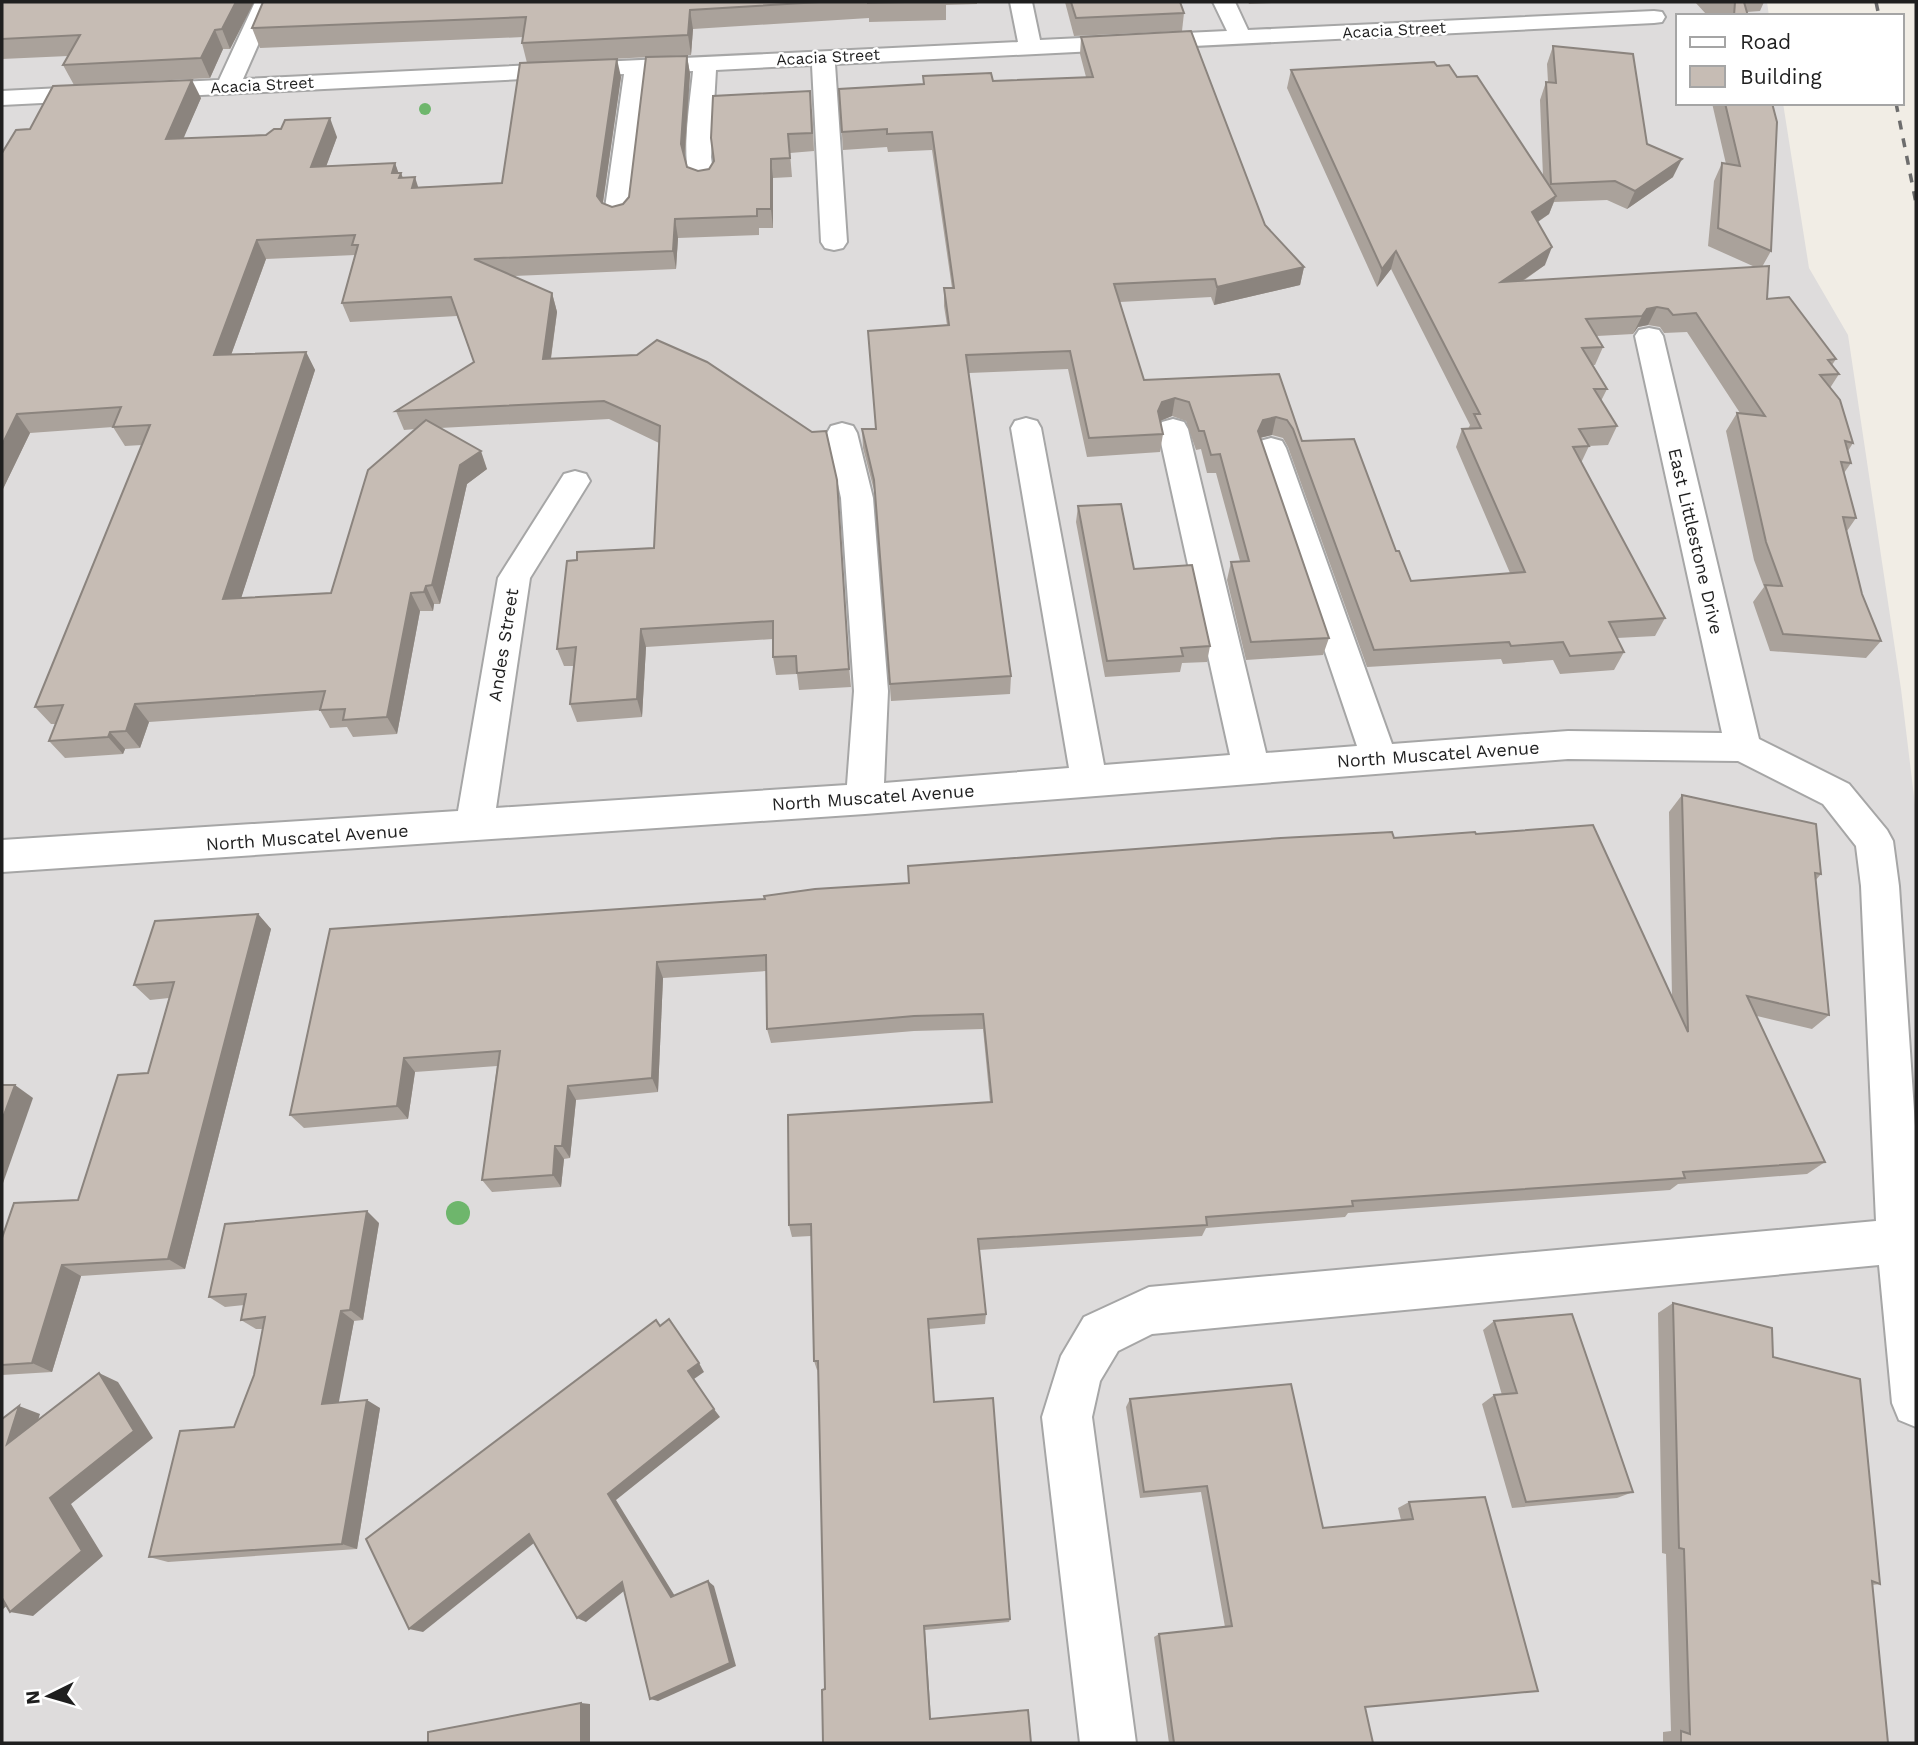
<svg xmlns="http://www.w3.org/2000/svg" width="1918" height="1745" viewBox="0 0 1918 1745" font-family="'Work Sans',sans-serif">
	<rect width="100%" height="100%" fill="#f1ede5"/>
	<path fill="#dedcdc" d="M2,2H1767L1769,16H1678V103H1783L1809,268L1848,335L1901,689L1916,813V1743H2Z"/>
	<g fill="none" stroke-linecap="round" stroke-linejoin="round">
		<defs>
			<g id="minor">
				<path d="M255,2H277L243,79L1018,42L1010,2H1032L1040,40L1227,31L1213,2H1235L1248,30L1654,11L1662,12L1665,17L1662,22L1654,23L835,64L847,242L843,248L834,250L825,248L821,242L812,65L716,70L711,157L714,180L711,185L702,187L693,185C679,164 691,97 693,71L647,73L630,215L626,220L617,223L608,220L604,215L624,74L2,105V91L219,80Z"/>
				<path d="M1649,328L1659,330L1663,336L1759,739L1849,784L1887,830L1893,841L1899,886L1916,1141V1427L1899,1420L1892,1403L1879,1265L1152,1334L1118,1351L1100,1381L1092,1417L1136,1743H1080L1042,1417L1061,1356L1084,1317L1149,1287L1876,1221L1861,886L1856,846L1823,804L1738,761L1568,759L865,814L2,872V840L458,811L498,578L564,474L575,471L586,474L590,481L530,578L496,808L847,785L854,691L841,498L827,433L831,426L842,423L853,426L857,433L873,498L888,691L884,783L1069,768L1011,428L1015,421L1026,418L1037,421L1041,428L1104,765L1230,755L1158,429L1162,422L1173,419L1184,422L1188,429L1266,753L1357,746L1256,448L1260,441L1271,438L1282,441L1286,448L1392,744L1568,731L1722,733L1635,336L1639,330Z"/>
			</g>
		</defs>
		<use href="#minor" stroke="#a6a6a6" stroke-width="4"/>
		<use href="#minor" fill="#fff" fill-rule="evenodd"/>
		<g stroke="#6d6d6d" stroke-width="3.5" stroke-dasharray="9 9" stroke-linecap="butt">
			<path d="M1876,2L1879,16"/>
			<path d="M1896,103L1916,203"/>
		</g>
	</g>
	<g fill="#6eb66c">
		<circle cx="425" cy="109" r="6"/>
		<circle cx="458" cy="1213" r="12"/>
	</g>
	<g fill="#aaa29b" fill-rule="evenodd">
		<path d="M2,2H254L230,49H223L210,78L74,85L63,65L68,56L2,59Z"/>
		<path d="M263,2H977V4L946,5V20L869,22V18L693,29L691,55L527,63L522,43L523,37L260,48L252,28Z"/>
		<path d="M1065,2H1180L1184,13L1182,31L1074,36Z"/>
		<path d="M1248,2H1292L1249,4Z"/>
		<path d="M1695,2H1764L1760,11L1747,12L1748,16H1727L1728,13L1706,14Z"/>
		<path d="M1081,37L1265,225L1304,267L1300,285L1214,305L1211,297L1120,302L1144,380L1279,374L1302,441L1396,551L1411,581L1510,573L1456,447L1462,429H1468L1470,425L1391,269L1377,287L1287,88L1291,70L1437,66L1457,77L1543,177L1540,100L1546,82H1548L1547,64L1553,46L1647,144L1673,177L1627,209L1607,200L1554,202L1549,214L1538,222L1545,265L1523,281L1755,267L1708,246L1714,181L1722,163L1726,164L1712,103H1772L1771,251L1762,267L1767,299L1836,359L1832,365L1839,374L1830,388L1853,443L1848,451L1851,463L1844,473L1856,518L1847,531L1862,594L1881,641L1866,658L1770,651L1753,602L1764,587L1754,560L1726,431L1737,413H1740L1687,332L1664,333L1660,327L1648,325L1638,327L1633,334L1597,336L1603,347L1595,365H1593L1607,389L1601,401L1617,426L1608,445L1589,446L1581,463L1665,618L1655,636L1617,638L1624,652L1614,670L1560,674L1553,660L1503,664L1501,659L1367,667L1288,447L1283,438L1272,435L1260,438L1329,638L1323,655L1246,660L1227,580L1231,562L1240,561L1216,473H1207L1201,449L1196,450L1186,421L1172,416L1160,421L1163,434L1160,452L1087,457L1068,369L969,373L1011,676L1010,694L891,701L876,498L863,448L862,429H876L947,325L944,306V288H952L932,150L888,152L887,147L843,150L839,89L923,84V76L993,81L1086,77L1080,54Z"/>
		<path d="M687,56L690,74L685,157L687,167L698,171L709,169L812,109L814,151L790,153L792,177L773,178V228H759V235L678,238L676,269L514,276L552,293L557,312L551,359L812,432L826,431L851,687L799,690L797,674L776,675L773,657V639L646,647L642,717L577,722L570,704L574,666H564L557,649L577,560L654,548L659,443L609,419L440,428L487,469L467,484L440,604H434L433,611H420L397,734L353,737L347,727L330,728L320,710L149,722L140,748L125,749L123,754L65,758L49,741L56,724H51L35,707L142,445L125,446L113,427L30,433L2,491V153L30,129L201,98L183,138L337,137L326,166L395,163L398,173H401L403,178L418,187L502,183L621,77L603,203L612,207L623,204L629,197ZM355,255L342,303L350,322L457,316L474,362L396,411L404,430L416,429L331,593L241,598L315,370L306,352L231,355L266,259Z"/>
		<path d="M1078,506L1134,569L1210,646L1207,662L1182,663L1180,672L1105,677L1076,522Z"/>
		<path d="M1682,795L1821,874L1815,881L1829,1015L1812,1029L1757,1016L1825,1162L1807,1174L1678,1184L1670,1190L1348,1213L1345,1217L1206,1228L1202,1236L979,1250L986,1314L985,1324L928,1329L934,1402L1010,1619L1009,1622L925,1630L931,1719L823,1743L825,1689L818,1370H817L814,1361L811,1236L792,1237L789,1225L990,1102L983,1029L914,1031L771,1043L767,1029L766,971L663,978L658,1092L576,1100L570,1158L564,1159L561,1187L492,1192L482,1180L497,1066L415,1072L408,1119L304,1128L290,1115L330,929L765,899L909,883L1394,838L1476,834L1672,999L1669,812Z"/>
		<path d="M258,914L271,929L185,1269L81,1276L52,1372L2,1375V1238L78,1200L148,1073L169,998L150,1000L134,985Z"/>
		<path d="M379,1223L363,1320L354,1321L338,1402L380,1408L357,1549L168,1562L149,1557L234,1427L254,1375L263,1329H256L241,1320L244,1305L225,1307L209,1297Z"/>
		<path d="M1673,1303L1773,1357L1880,1584L1872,1585L1888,1743H1663V1732L1671,1731L1666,1554L1662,1553L1658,1313Z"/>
		<path d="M1494,1321L1633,1492L1617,1498L1512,1508L1482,1404L1494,1395H1502L1483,1330Z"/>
		<path d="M1130,1399L1323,1528L1401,1520L1398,1508L1409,1502L1485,1497L1365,1708L1373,1743H1169L1154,1637L1159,1634L1225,1627L1201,1492L1140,1498L1126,1407Z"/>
	</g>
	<g fill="#8b847e">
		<path d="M236,2H254L230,49L222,29Z"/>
		<path d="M690,10L693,29L691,55L688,35Z"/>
		<path d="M215,30L223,49L210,78L201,58Z"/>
		<path d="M687,56L690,74L684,162L681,144Z"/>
		<path d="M617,59L621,77L601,215L597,196Z"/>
		<path d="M192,80L201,98L175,158L166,139Z"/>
		<path d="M330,118L337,137L319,186L311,167Z"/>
		<path d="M771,159L773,178V228L771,209Z"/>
		<path d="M1682,159L1673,177L1627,209L1635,191Z"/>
		<path d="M395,163L400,177L401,173L407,191L392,173Z"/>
		<path d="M415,177L421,196L412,188Z"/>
		<path d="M1556,196L1549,214L1525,230L1532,212Z"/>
		<path d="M675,219L678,238L676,269L673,251Z"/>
		<path d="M257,240L266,259L224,374L214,355Z"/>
		<path d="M1552,247L1545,265L1494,300L1501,282Z"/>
		<path d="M1396,251L1391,269L1377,287L1382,269Z"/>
		<path d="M1304,267L1300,285L1214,305L1217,287Z"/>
		<path d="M552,293L557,312L548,378L543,359Z"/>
		<path d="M1657,307L1648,325L1638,327L1633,334L1642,316L1647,309Z"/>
		<path d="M306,352L315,370L235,617L223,599Z"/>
		<path d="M1175,398L1172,416L1160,421L1158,411L1162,402Z"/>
		<path d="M17,414L30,433L2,491V445Z"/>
		<path d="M1276,417L1272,435L1259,438L1258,431L1263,420Z"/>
		<path d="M481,451L487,469L467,484L440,604L432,585L460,465Z"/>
		<path d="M426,586L434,604L433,611L424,592Z"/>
		<path d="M411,593L420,611L397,734L387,717Z"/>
		<path d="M641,629L646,647L642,717L637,699Z"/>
		<path d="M135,704L149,722L140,748L126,731Z"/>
		<path d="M110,732L125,749L123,754L108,737Z"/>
		<path d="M258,914L271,929L185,1269L168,1259Z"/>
		<path d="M657,962L663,978L658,1092L652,1078Z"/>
		<path d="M404,1058L415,1072L408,1119L397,1106Z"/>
		<path d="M15,1085L33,1098L2,1186V1120Z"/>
		<path d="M568,1086L576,1100L570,1158L562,1146Z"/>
		<path d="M555,1146L564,1159L561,1187L553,1175Z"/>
		<path d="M367,1211L379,1223L363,1320L350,1310Z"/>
		<path d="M62,1265L81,1276L52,1372L32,1363Z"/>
		<path d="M341,1311L354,1321L337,1412L322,1404Z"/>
		<path d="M699,1363L704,1372L694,1379L688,1371Z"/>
		<path d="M99,1373L118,1382L153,1438L71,1504L103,1556L33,1616L10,1612L50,1498Z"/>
		<path d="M367,1400L380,1408L357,1549L342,1544Z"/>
		<path d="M19,1406L40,1414L29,1451L7,1444Z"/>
		<path d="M714,1409L720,1417L616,1500L678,1601L671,1597L608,1494Z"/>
		<path d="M529,1534L539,1539L423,1632L409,1629Z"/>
		<path d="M708,1581L714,1586L736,1666L658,1701L650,1699Z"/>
		<path d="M622,1582L630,1586L586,1622L577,1618Z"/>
		<path d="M2,1591L20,1594L2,1610Z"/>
		<path d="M581,1703L590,1704V1743H581Z"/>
	</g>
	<g fill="#c6bcb4" stroke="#8b847e" stroke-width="2">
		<path d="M2,2H236L222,29L215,30L201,58L63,65L80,35L2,39Z"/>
		<path d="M263,2H820L690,10L688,35L522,43L526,17L252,28Z"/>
		<path d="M868,2H905L868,3Z"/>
		<path d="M1071,2H1180L1184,13L1076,18Z"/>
		<path d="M1735,2H1744L1748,16H1734Z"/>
		<path d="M1191,31L1265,225L1304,267L1217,287L1215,279L1114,284L1144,380L1279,374L1302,441L1354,439L1396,551H1399L1411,581L1525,572L1462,429L1481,428L1474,414H1480L1396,251L1382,269L1291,70L1434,62L1437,66L1449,65L1457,77L1477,76L1556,196L1532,212L1552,247L1501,282L1769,266L1767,299L1789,297L1836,359L1828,360L1839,374L1820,375L1840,400L1853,443L1845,441L1851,463L1841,462L1856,518L1843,517L1862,594L1881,641L1783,634L1765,585L1782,586L1766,542L1737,413L1765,416L1696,313L1673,315L1668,309L1657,307L1647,309L1642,316L1586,319L1603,347L1582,348L1607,389H1594L1617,426L1579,429L1589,446L1573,447L1665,618L1609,622L1624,652L1570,656L1563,642L1511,646L1509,642L1374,650L1293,429L1287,420L1276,417L1263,420L1258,431L1329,638L1251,642L1231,562L1249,561L1220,454L1211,455L1204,431H1199L1189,402L1175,398L1162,402L1158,411L1163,434L1089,438L1070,351L966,355L1011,676L890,684L874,480L862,429H876L868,331L949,325L944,288H954L932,132L887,134V129L842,132L839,89L924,84L923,76L991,73L993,81L1093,77L1081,37Z"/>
		<path d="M1553,46L1633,54L1647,144L1682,159L1635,191L1615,181L1551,184L1546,82L1556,83Z"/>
		<path d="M687,56L681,144L687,167L698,171L709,169L714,161L711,138L713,96L810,91L812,133L788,134L790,158L771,159V209H757V216L675,219L673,251L474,259L552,293L543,359L637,355L657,340L707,362L812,432L826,431L837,480L849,669L797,673L796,656L773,657V621L641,629L637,699L570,704L576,647L557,649L567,561L577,560V552L654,548L660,426L604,401L396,411L474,362L451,297L342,303L358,245H352L355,235L257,240L214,355L306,352L223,599L331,593L368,470L426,420L481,451L460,465L432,585L426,586L424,592L411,593L387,717L343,720L345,709L320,710L325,691L135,704L126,731L110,732L108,737L49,741L63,705L35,707L150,425L113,427L121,407L17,414L2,445V153L16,130L30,129L53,86L192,80L166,139L266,135L274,129H281L285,120L330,118L311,167L395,163L392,173H401L399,178L415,177L412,188L502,183L520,63L617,59L597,196L602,203L612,207L623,204L629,197L646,57Z"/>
		<path d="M1725,103H1772L1777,122L1771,251L1718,228L1722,163L1740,166Z"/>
		<path d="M1121,504L1134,569L1192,565L1210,646L1181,648L1183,656L1107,661L1078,506Z"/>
		<path d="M1682,795L1816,824L1821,874L1815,873L1829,1015L1747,996L1825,1162L1683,1172L1685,1178L1352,1201L1353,1206L1206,1217L1207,1225L978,1239L986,1314L928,1319L934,1402L993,1398L1010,1619L924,1626L930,1719L1028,1710L1031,1743H823L822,1690L825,1689L818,1361H814L811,1224L789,1225L788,1115L992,1102L983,1014L914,1016L767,1029L766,955L657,962L652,1078L568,1086L562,1146H555L553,1175L482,1180L500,1051L404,1058L397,1106L290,1115L330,929L765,899L764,896L815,889L909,883L908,866L1281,838L1392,832L1394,838L1475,832L1476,834L1593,825L1688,1032Z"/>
		<path d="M258,914L168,1259L62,1265L32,1363L2,1365V1238L14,1203L78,1200L118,1075L148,1073L174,982L134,985L155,921Z"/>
		<path d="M2,1085H15L2,1120Z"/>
		<path d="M367,1211L350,1310L341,1311L322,1404L367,1400L342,1544L149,1557L180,1431L234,1427L254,1375L265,1317L241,1320L246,1294L209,1297L225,1224Z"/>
		<path d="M1673,1303L1772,1328L1773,1357L1860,1379L1880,1584L1872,1581L1888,1743H1681V1731L1690,1734L1684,1549L1679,1548Z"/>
		<path d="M1572,1314L1633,1492L1526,1502L1494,1395L1517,1393L1494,1321Z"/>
		<path d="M669,1319L699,1363L688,1371L714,1409L608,1494L671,1597L708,1581L730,1663L650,1699L622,1582L577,1618L529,1534L409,1629L366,1539L656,1320L660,1326Z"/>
		<path d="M99,1373L134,1431L50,1498L82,1551L10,1612L2,1598V1419L19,1406L7,1444Z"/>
		<path d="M1291,1384L1323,1528L1413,1519L1409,1502L1485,1497L1538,1691L1365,1707L1373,1743H1174L1159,1634L1232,1626L1207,1486L1144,1492L1130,1399Z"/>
		<path d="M581,1703V1743H428V1732Z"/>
	</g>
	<g text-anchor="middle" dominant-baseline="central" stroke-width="5" stroke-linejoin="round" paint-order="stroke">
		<g font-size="16" fill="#1f1f1f" stroke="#fff">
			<text transform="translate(1394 30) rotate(-3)">Acacia Street</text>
			<text transform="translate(828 57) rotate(-3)">Acacia Street</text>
			<text transform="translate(262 85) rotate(-3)">Acacia Street</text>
		</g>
		<g font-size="18" fill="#1f1f1f" stroke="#fff">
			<text transform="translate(1696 541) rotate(77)">East Littlestone Drive</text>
			<text transform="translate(503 645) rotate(-81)">Andes Street</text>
			<text transform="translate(1438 754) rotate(-4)">North Muscatel Avenue</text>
			<text transform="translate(873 797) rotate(-4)">North Muscatel Avenue</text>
			<text transform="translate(307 837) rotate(-4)">North Muscatel Avenue</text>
		</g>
	</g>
	<rect width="1918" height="1745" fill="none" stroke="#1f1f1f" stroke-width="7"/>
	<rect x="1676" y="14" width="228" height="91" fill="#ffffff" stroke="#a5a5a5" stroke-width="2"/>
	<rect x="1690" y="37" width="35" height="10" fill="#ffffff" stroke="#a5a5a5" stroke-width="2"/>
	<text x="1740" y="49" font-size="21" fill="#1f1f1f">Road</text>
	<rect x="1690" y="66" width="35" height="21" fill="#c6bcb4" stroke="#a5a5a5" stroke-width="2"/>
	<text x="1740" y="84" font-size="21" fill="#1f1f1f">Building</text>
	<g transform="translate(49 1696) rotate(265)" stroke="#ffffff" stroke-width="5" paint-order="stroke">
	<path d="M0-5L12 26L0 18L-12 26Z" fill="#1f1f1f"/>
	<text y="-10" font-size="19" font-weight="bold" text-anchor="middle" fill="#1f1f1f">N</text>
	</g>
</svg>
